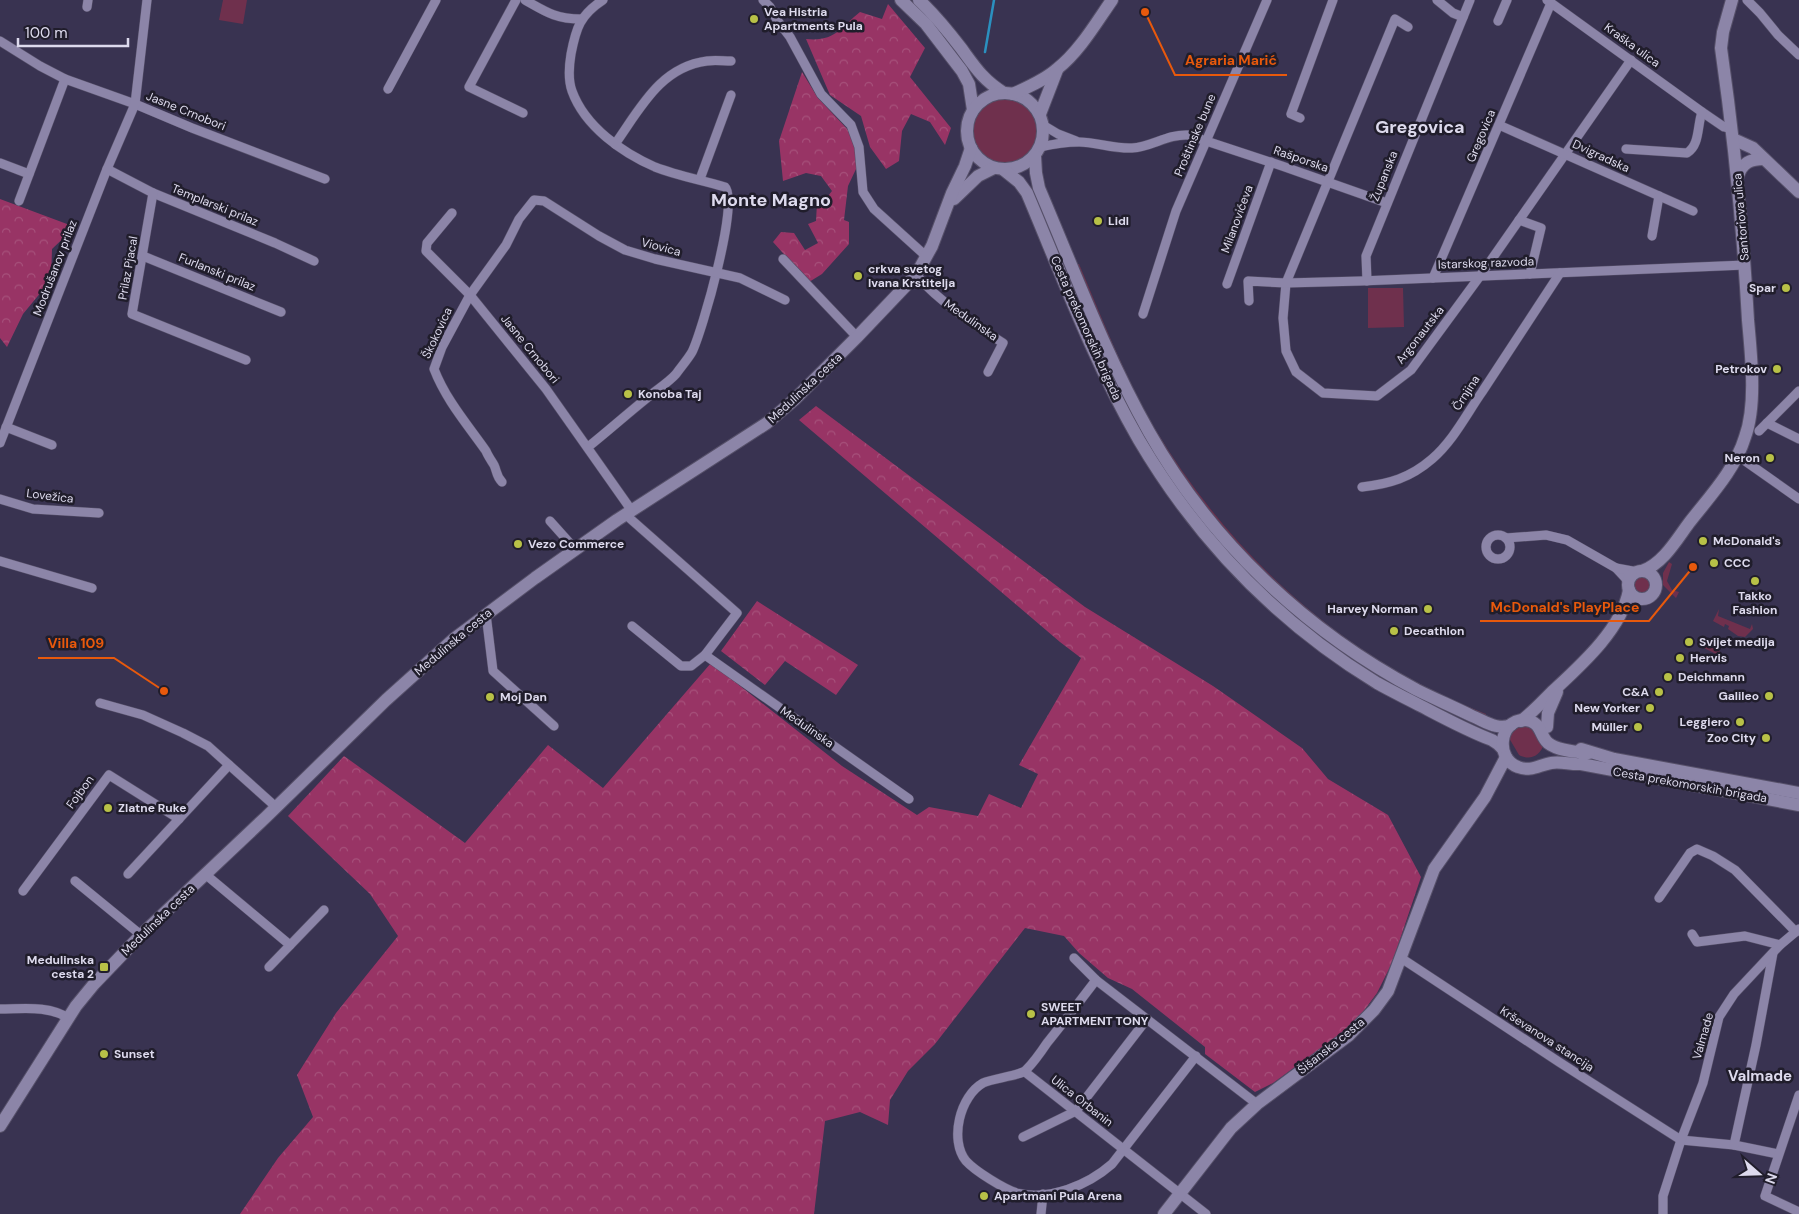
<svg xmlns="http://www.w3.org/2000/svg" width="1799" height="1214" viewBox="0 0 1799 1214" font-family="'DM Sans',sans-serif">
	<defs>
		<pattern id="forest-crowns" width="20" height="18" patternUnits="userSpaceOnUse" patternTransform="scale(1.25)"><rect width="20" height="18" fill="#983465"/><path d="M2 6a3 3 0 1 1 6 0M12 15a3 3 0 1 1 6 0" fill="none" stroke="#a6517b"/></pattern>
	</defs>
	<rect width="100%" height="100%" fill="#393351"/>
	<g fill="#6f304d">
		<path d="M223,0H247L243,24L219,20Z"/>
		<circle cx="1005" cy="131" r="32"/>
		<path d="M1077,264H1079C1102,318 1125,378 1155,429C1232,557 1345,660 1486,714V716L1387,669L1302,608L1262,571L1226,533L1187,484L1152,430L1116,358Z"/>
		<path d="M1368,288H1403L1404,327L1368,328Z"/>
		<path d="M1669,562L1672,564L1667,581L1672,590L1679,592L1676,598L1663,585V573Z"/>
		<path d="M1634,574H1650C1665,589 1647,608 1631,594V578Z"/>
		<path d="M1719,609L1718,616L1750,629L1752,624L1753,629L1745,637L1738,636L1728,629L1729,626L1725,624L1724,627L1713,621Z"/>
		<path d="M1706,637L1718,646L1722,657L1704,648L1708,640L1705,638Z"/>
		<path d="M1524,725L1534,728L1544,744C1540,756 1530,761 1519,755L1509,738L1515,728Z"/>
	</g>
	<g fill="url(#forest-crowns)">
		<path d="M888,4L925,48L910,77L951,128L945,145L930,122L911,114L902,131L899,161L886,169L870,147L861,116L830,95L806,39C835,42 840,28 860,12L882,19Z"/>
		<path d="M802,72L818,98L849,131L858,151L856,169L848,186L844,220L849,222V244L822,274L809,282L773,242L781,232L794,233L805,250L818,243L808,224L816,221L817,203L824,201L832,191L821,176L806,173L783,181L779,141Z"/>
		<path d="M0,199L75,227L52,249L51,280L23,314L7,347L0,338Z"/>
		<path d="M816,406L1085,607L1213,686L1302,748L1328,779L1388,815L1421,877L1392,963L1377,993L1354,1024L1273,1083L1255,1092L1205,1054V1047L1132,989L1108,978L1079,953L1064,936L1025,928L935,1044L908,1071L890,1100L888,1125L860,1112L825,1121L814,1214H240L278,1158L313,1117L297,1075L336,1013L398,936L370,894L288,816L344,756L465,843L548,745L603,788L711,663L842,766L917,815L929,807L978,816L989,794L1021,808L1038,774L1019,765L1081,658L1060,642L799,420Z"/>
		<path d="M757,601L858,665L836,695L785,661L765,685L721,651Z"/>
	</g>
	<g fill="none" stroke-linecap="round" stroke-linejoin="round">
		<path stroke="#2b90bf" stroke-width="2.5" d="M985,52L994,0"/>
		<defs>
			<g id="street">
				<path d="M516,0L469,87L523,113"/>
				<path d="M525,0C546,12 556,19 581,19"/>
				<path d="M763,0L770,7L777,20L790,37L821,94L851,125L859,147L863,192L874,209L927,257"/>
				<path d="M1437,0L1453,13L1463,17"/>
				<path d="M1547,0L1702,112L1724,127L1732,129"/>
				<path d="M1747,0L1760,13L1778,35L1799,55"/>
				<path d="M87,7L88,0"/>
				<path d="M1498,21L1507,0"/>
				<path d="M1408,27L1395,19L1286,283L1283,318L1286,351L1296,372L1323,393L1377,396L1411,370L1480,276L1631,60"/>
				<path d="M0,41L40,66L65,79L135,104L192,128L325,179"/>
				<path d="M388,89L436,0"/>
				<path d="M1300,118L1291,114L1333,0"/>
				<path d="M1043,125L1058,134L1076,141"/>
				<path d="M1499,125L1693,211"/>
				<path d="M615,144C640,109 660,67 707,61C715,60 723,61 731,61"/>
				<path d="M1040,147C1053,144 1066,142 1079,142C1096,142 1114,149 1132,148C1152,147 1167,134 1188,135L1282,166L1387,203"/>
				<path d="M1626,149L1687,153C1700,145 1697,126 1702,112"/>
				<path d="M0,163L29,174"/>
				<path d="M107,169L153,193L275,243L314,261"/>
				<path d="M700,179L731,95"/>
				<path d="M153,193L132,314L246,360"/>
				<path d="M19,201L65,79"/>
				<path d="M452,213L427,243L426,251L470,295L546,389L632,511"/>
				<path d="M1519,220L1541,228L1530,274"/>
				<path d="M1652,236L1659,196"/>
				<path d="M143,256L281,312"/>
				<path d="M783,259L857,337"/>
				<path d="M916,275C941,303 972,323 1003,343L988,372"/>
				<path d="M1433,278L1551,3"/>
				<path d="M1367,281L1366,256L1470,0"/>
				<path d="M1227,284L1271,162"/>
				<path d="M1249,301L1248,281L1286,283L1361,281L1745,265"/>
				<path d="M1143,314L1176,211L1267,0"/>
				<path d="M1767,423L1799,439"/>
				<path d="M6,427L52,445"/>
				<path d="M1759,431L1799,391"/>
				<path d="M0,443L107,169L135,104L147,0"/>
				<path d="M588,447C608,431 627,414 647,398C656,390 668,383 676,374C681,367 688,359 692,352C702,332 740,200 725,187C702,180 678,176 655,167C623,153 585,127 572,91C568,80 569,66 571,54C576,28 580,15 603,0"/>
				<path d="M1738,456L1799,499"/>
				<path d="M502,482C496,476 497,471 494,465C491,460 488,456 486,451C467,424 446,400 434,369L442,347L470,295L506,245L519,219L534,200L544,201L599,236L625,250L655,259L740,278L785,300"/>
				<path d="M1362,487C1389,484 1410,478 1432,459C1453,441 1466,415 1482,392C1508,352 1534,313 1560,273"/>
				<path d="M0,499L33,509L99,513"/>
				<path d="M626,515L737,613L705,655L691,666H681L632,626"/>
				<path d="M550,521L576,550"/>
				<circle cx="1498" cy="547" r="12"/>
				<path d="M1506,538L1546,535L1567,540L1616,568L1628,581"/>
				<path d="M0,561L92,588"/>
				<path d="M1616,568L1638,572"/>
				<path d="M486,614L493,671L554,726"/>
				<path d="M705,655L909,799"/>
				<path d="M100,703L143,715L183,733L208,746L276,807"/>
				<path d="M128,874L229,765"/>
				<path d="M205,874L290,945"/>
				<path d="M75,881L141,935"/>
				<path d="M23,891L109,775L179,819"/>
				<path d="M1659,898L1690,853L1697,849L1713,856L1735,870L1796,932"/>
				<path d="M1692,934L1697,942L1745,936L1780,945"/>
				<path d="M1074,958L1096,980L1257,1104"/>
				<path d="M1401,958L1559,1062L1681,1140L1734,1145L1778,1154"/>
				<path d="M269,967L324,910"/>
				<path d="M1096,980C1080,1001 1064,1022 1047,1043C1041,1052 1034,1062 1026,1070C1020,1076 993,1078 983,1083C960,1096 949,1140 966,1161C975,1171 1004,1189 1017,1193C1050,1201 1088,1185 1112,1164L1196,1056"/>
				<path d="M0,1009C22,1009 49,1005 68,1018"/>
				<path d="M1025,1072L1206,1214"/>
				<path d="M1799,1095L1765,1196L1799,1212"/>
				<path d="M1023,1137L1076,1111L1147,1019"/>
				<path d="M1734,1145L1756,1045L1773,953"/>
				<path d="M1041,1214L1043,1194"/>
				<path d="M1663,1214V1196L1681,1140L1703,1083L1719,1017L1734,994L1780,945L1799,929"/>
			</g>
			<g id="secondary">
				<path d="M901,0L926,24L962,71L969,84L973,110"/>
				<path d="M919,0C935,15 948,31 961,48C975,67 983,80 1004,93"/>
				<circle cx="1005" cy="131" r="38"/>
				<path d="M1013,94C1028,87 1045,80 1057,69C1079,52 1096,23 1112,0"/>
				<path d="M1040,114L1057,70"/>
				<path d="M1733,139L1753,148L1799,192"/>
				<path d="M1035,156L1036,173L1039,188C1074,270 1105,354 1149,432C1211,542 1306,631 1417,690C1435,699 1454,707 1472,716C1480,719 1487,724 1496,726C1501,727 1506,727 1511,725"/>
				<path d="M1004,170L1019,182L1027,193C1062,276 1094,362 1139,440C1198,540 1279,623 1377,683C1391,691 1406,698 1421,706C1444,718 1468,731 1492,740L1498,744L1503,749"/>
				<path d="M1738,176C1742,163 1750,159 1764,159"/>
				<path d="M954,199L978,176L994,168"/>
				<circle cx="1642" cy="585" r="14"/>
				<path d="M1642,571C1663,564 1677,539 1689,523C1710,496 1735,470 1745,437C1757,404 1751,355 1748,320C1743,229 1734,139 1721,48L1723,32L1732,0"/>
				<path d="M1521,721C1533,712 1542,702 1552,692C1580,666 1622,629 1629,590"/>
				<path d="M1547,727L1548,713L1557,692"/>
				<path d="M1581,749L1614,759L1799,793"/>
				<path d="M1589,753C1577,752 1558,751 1548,743C1539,735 1542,721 1524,720C1499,720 1495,759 1518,767C1531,772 1539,765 1551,763C1561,761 1571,765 1581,764L1799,805"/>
				<path d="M0,1126L76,1006L94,984L141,935L266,817L386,700L455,638L535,578L617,520L767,423L794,400L857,337L916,275L932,246L952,193L965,166L971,148"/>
				<path d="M1164,1214L1231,1128L1257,1104L1348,1036L1374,1010L1388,991L1434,869L1485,797L1506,757"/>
			</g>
		</defs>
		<use href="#street" stroke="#565069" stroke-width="10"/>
		<use href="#secondary" stroke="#565069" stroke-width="14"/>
		<use href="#street" stroke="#8c85a8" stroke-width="9"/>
		<use href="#secondary" stroke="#8c85a8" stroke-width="12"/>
	</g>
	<g fill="#b8c147" stroke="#201d2b" stroke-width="2">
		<circle cx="754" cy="19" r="5"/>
		<circle cx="1098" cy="221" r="5"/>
		<circle cx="858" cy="276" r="5"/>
		<circle cx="1786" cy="288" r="5"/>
		<circle cx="1777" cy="369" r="5"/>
		<circle cx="628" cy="394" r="5"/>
		<circle cx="1770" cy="458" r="5"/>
		<circle cx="1703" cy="541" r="5"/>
		<circle cx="518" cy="544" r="5"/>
		<circle cx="1714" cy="563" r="5"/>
		<circle cx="1755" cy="581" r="5"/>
		<circle cx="1428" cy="609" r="5"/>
		<circle cx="1394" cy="631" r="5"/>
		<circle cx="1689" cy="642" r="5"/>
		<circle cx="1680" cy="658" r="5"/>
		<circle cx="1668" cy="677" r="5"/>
		<circle cx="1659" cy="692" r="5"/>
		<circle cx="1769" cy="696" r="5"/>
		<circle cx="490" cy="697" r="5"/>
		<circle cx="1650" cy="708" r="5"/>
		<circle cx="1740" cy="722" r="5"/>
		<circle cx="1638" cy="727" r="5"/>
		<circle cx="1766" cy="738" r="5"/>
		<circle cx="108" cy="808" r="5"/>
		<rect x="99" y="962" width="10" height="10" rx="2.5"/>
		<circle cx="1031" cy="1014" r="5"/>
		<circle cx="104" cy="1054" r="5"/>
		<circle cx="984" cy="1196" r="5"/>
	</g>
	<g text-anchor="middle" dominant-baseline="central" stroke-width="5" stroke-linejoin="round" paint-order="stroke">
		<g font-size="12" font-weight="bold" fill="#dddaed" stroke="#201d2b" text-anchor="start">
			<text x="764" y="12">Vea Histria<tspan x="764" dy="14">Apartments Pula</tspan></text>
			<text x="1108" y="221">Lidl</text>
			<text x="868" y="269">crkva svetog<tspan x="868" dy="14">Ivana Krstitelja</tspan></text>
			<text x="1776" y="288" text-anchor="end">Spar</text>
			<text x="1767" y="369" text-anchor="end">Petrokov</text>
			<text x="638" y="394">Konoba Taj</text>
			<text x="1760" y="458" text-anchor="end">Neron</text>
			<text x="1713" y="541">McDonald's</text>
			<text x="528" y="544">Vezo Commerce</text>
			<text x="1724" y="563">CCC</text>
			<text x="1755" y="596" text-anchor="middle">Takko<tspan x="1755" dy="14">Fashion</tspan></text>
			<text x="1418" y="609" text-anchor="end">Harvey Norman</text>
			<text x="1404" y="631">Decathlon</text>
			<text x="1699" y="642">Svijet medija</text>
			<text x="1690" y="658">Hervis</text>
			<text x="1678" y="677">Deichmann</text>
			<text x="1649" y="692" text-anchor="end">C&amp;A</text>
			<text x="1759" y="696" text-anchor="end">Galileo</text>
			<text x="500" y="697">Moj Dan</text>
			<text x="1640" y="708" text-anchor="end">New Yorker</text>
			<text x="1730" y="722" text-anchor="end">Leggiero</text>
			<text x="1628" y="727" text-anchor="end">Müller</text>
			<text x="1756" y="738" text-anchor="end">Zoo City</text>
			<text x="118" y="808">Zlatne Ruke</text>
			<text x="94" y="960" text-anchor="end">Medulinska<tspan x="94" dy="14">cesta 2</tspan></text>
			<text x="1041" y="1007">SWEET<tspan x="1041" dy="14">APARTMENT TONY</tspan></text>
			<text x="114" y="1054">Sunset</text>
			<text x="994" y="1196">Apartmani Pula Arena</text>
		</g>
		<g font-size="12" fill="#dddaed" stroke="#201d2b">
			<text transform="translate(1632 45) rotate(36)">Kraška ulica</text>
			<text transform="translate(186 111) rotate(22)">Jasne Crnobori</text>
			<text transform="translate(1195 135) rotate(-67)">Proštinske bune</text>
			<text transform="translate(1481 136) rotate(-67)">Gregovica</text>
			<text transform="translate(1601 156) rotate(25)">Dvigradska</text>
			<text transform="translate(1301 159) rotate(19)">Rašporska</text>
			<text transform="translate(1384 176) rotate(-68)">Županska</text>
			<text transform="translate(215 205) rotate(22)">Templarski prilaz</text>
			<text transform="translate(1741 217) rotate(-95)">Santoriova ulica</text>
			<text transform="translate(1237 219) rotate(-70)">Milanovićeva</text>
			<text transform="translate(661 247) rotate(15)">Viovica</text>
			<text transform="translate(1486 263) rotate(-2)">Istarskog razvoda</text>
			<text transform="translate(55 268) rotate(-69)">Modrušanov prilaz</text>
			<text transform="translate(128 268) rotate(-80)">Prilaz Pjacal</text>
			<text transform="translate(217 272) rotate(22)">Furlanski prilaz</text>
			<text transform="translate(971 320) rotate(35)">Medulinska</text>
			<text transform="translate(1086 328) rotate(66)">Cesta prekomorskih brigada</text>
			<text transform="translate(437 333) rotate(-65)">Škokovica</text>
			<text transform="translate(1420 335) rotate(-52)">Argonautska</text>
			<text transform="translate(530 349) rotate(51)">Jasne Crnobori</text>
			<text transform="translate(805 388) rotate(-43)">Medulinska cesta</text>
			<text transform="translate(1466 393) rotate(-57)">Črnjina</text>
			<text transform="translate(50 496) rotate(7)">Lovežica</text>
			<text transform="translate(453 642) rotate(-40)">Medulinska cesta</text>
			<text transform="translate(807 727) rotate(35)">Medulinska</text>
			<text transform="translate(1690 785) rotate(10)">Cesta prekomorskih brigada</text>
			<text transform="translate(80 792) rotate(-54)">Fojbon</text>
			<text transform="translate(158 920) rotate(-44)">Medulinska cesta</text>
			<text transform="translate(1703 1036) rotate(-74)">Valmade</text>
			<text transform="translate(1547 1039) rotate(33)">Krševanova stancija</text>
			<text transform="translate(1331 1046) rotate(-39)">Šišanska cesta</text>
			<text transform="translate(1082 1101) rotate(38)">Ulica Orbanin</text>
		</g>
		<g font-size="15" font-weight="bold" fill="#dddaed" stroke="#201d2b">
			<text x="1760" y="1076">Valmade</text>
		</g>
		<g font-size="18" font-weight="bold" fill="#dddaed" stroke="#201d2b">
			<text x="1420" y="127">Gregovica</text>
			<text x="771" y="200">Monte Magno</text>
		</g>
	</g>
	<path fill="none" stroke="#e8590c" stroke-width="2" d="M1145 12L1175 75H1287M1693 567L1649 621H1480M164 691L114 658H38"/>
	<g fill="#e8590c" stroke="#201d2b" stroke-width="2">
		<circle cx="1145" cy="12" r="5"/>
		<circle cx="1693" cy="567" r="5"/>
		<circle cx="164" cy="691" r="5"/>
	</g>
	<g font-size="14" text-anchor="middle" font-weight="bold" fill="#e8590c" stroke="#201d2b" stroke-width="5" stroke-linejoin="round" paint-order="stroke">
		<text x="1231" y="65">Agraria Marić</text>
		<text x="1565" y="612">McDonald's PlayPlace</text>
		<text x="76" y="648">Villa 109</text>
	</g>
	<g transform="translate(1759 1174) rotate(110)" stroke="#201d2b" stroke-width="4" paint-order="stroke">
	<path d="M0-4L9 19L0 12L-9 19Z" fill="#dddaed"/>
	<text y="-8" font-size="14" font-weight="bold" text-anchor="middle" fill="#dddaed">N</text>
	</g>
	<path d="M18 38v8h110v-8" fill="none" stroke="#dddaed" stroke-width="2.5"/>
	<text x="25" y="38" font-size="15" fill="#dddaed" stroke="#201d2b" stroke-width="4" paint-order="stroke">100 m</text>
</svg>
